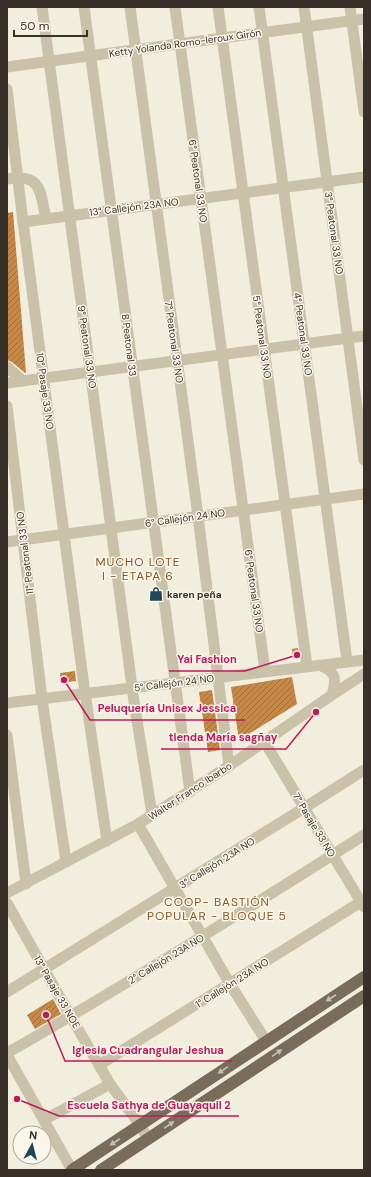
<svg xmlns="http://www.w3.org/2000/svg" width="371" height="1177" viewBox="0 0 371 1177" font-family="'DM Sans',sans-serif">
	<defs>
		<pattern id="building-hatch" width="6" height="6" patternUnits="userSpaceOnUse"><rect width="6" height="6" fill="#c48849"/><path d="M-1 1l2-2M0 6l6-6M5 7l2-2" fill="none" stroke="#a0703d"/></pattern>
	</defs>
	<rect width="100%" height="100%" fill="#f2eedd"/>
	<g fill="url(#building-hatch)">
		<path d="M13,212L26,373H25L12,362L7,360V213Z"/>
		<path d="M298,648L299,657L293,658L292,649Z"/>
		<path d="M75,671L76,681L61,683L60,673Z"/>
		<path d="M292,677L297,704L239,740L231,687Z"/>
		<path d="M212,690L220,750L208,752L199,692Z"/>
		<path d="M53,999L61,1014L35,1029L27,1015Z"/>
	</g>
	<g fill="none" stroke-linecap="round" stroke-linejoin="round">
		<g stroke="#cac1a9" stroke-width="11">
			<path d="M42,7L134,702L152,814"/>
			<path d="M84,7L190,792"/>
			<path d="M130,7L198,516L229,766"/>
			<path d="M175,7L265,671"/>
			<path d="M218,7L307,666"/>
			<path d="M259,7L347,661"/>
			<path d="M304,7L364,460"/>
			<path d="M350,7L364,112"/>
			<path d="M7,67L364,19"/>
			<path d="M7,89L23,222L84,686L107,841"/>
			<path d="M7,179C42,173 40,191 46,219"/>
			<path d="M23,222L364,177"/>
			<path d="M7,367L23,381"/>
			<path d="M7,383L364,336"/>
			<path d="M7,406L42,699L66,862"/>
			<path d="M7,542L364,494"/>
			<path d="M319,665C336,672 337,677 332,695"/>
			<path d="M7,703L364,660"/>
			<path d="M7,735L26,884"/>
			<path d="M264,741L364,907"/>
			<path d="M138,824L230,984L266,1041"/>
			<path d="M7,893L138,824L229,766L332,695L364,674"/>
			<path d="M7,903L71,1017L110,1084L140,1125L148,1139"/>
			<path d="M7,992L304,808L364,770"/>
			<path d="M7,1053C128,984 246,910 364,835"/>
			<path d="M7,1055L72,1170"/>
			<path d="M99,1065L364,900"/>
			<path d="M44,1120L110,1084"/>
		</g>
		<g stroke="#796d5a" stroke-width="12">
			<path d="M72,1170L364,977"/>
			<path d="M101,1170L364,996"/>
		</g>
	</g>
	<defs><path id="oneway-solid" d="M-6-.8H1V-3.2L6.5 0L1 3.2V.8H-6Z"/></defs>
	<g fill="#c6c0b0">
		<use href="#oneway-solid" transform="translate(331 998) rotate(147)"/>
		<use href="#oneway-solid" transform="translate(277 1053) rotate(-34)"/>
		<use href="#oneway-solid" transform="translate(223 1070) rotate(146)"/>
		<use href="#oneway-solid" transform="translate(169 1125) rotate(-34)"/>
		<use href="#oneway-solid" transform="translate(115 1142) rotate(147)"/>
	</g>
	<defs>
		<symbol id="shop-bare" viewBox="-9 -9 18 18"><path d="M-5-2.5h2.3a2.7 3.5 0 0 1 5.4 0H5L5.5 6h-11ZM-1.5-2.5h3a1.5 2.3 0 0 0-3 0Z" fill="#1f4559" stroke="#faf7ea" stroke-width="2.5" paint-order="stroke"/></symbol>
	</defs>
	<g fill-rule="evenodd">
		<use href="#shop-bare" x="146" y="584" width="20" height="20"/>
	</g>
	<g text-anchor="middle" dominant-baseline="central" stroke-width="3" stroke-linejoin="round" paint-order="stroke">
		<g font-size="10" fill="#383129" stroke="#faf7ea">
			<text transform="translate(185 43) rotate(-8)">Ketty Yolanda Romo-leroux Girón</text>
			<text transform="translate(198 181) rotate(82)">6° Peatonal 33 NO</text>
			<text transform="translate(134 207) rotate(-7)">13° Callejón 23A NO</text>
			<text transform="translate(334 233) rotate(82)">3° Peatonal 33 NO</text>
			<text transform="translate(303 334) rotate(82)">4° Peatonal 33 NO</text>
			<text transform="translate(262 337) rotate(82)">5° Peatonal 33 NO</text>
			<text transform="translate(174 342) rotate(82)">7° Peatonal 33 NO</text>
			<text transform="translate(129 345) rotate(83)">8 Peatonal 33</text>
			<text transform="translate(87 347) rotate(82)">9° Peatonal 33 NO</text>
			<text transform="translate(45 391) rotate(82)">10° Pasaje 33 NO</text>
			<text transform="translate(185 518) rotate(-8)">6° Callejón 24 NO</text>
			<text transform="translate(25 553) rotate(-97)">11° Peatonal 33 NO</text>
			<text transform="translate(254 591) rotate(82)">6° Peatonal 33 NO</text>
			<text transform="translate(174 683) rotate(-7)">5° Callejón 24 NO</text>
			<text transform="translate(190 791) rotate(-33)">Walter Franco Ibarbo</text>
			<text transform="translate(314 825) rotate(59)">7° Pasaje 33 NO</text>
			<text transform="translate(217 863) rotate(-32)">3° Callejón 23A NO</text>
			<text transform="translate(166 959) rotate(-31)">2° Callejón 23A NO</text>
			<text transform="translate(232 983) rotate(-32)">1° Callejón 23A NO</text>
			<text transform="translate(57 992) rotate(60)">13° Pasaje 33 NOE</text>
		</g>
		<g font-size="10" font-weight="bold" fill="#383129" stroke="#faf7ea" text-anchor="start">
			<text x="167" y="594">karen peña</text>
		</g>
		<g font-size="12" letter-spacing="1" fill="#865523" stroke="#faf7ea">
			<text x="138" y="562">MUCHO LOTE<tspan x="138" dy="14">I - ETAPA 6</tspan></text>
			<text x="217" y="902">COOP- BASTIÓN<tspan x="217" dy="14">POPULAR - BLOQUE 5</tspan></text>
		</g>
	</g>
	<path fill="none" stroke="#c2185b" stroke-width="1.5" d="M297 655L245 671H169M64 680L90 720H245M316 712L286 749H161M46 1015L65 1061H232M17 1099L59 1116H239"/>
	<g fill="#c2185b" stroke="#faf7ea" stroke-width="1.5">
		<circle cx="297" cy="655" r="4"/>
		<circle cx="64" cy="680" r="4"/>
		<circle cx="316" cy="712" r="4"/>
		<circle cx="46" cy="1015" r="4"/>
		<circle cx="17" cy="1099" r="4"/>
	</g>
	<g font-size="11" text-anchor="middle" font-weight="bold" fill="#c2185b" stroke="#faf7ea" stroke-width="3" stroke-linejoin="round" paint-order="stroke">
		<text x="207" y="663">Yai Fashion</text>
		<text x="167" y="712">Peluquería Unisex Jessica</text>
		<text x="223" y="741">tienda María sagñay</text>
		<text x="148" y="1054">Iglesia Cuadrangular Jeshua</text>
		<text x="149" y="1109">Escuela Sathya de Guayaquil 2</text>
	</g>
	<rect width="371" height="1177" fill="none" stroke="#383129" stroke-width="16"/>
	<g transform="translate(32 1145) rotate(7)"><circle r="19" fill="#faf7ea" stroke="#aca89d"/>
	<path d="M0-3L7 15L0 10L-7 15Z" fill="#1f4559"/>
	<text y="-6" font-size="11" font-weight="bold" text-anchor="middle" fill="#383129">N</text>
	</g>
	<path d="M14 30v6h73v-6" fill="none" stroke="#383129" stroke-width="2"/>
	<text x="20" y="30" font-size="12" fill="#383129" stroke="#faf7ea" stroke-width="3" paint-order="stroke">50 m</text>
</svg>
